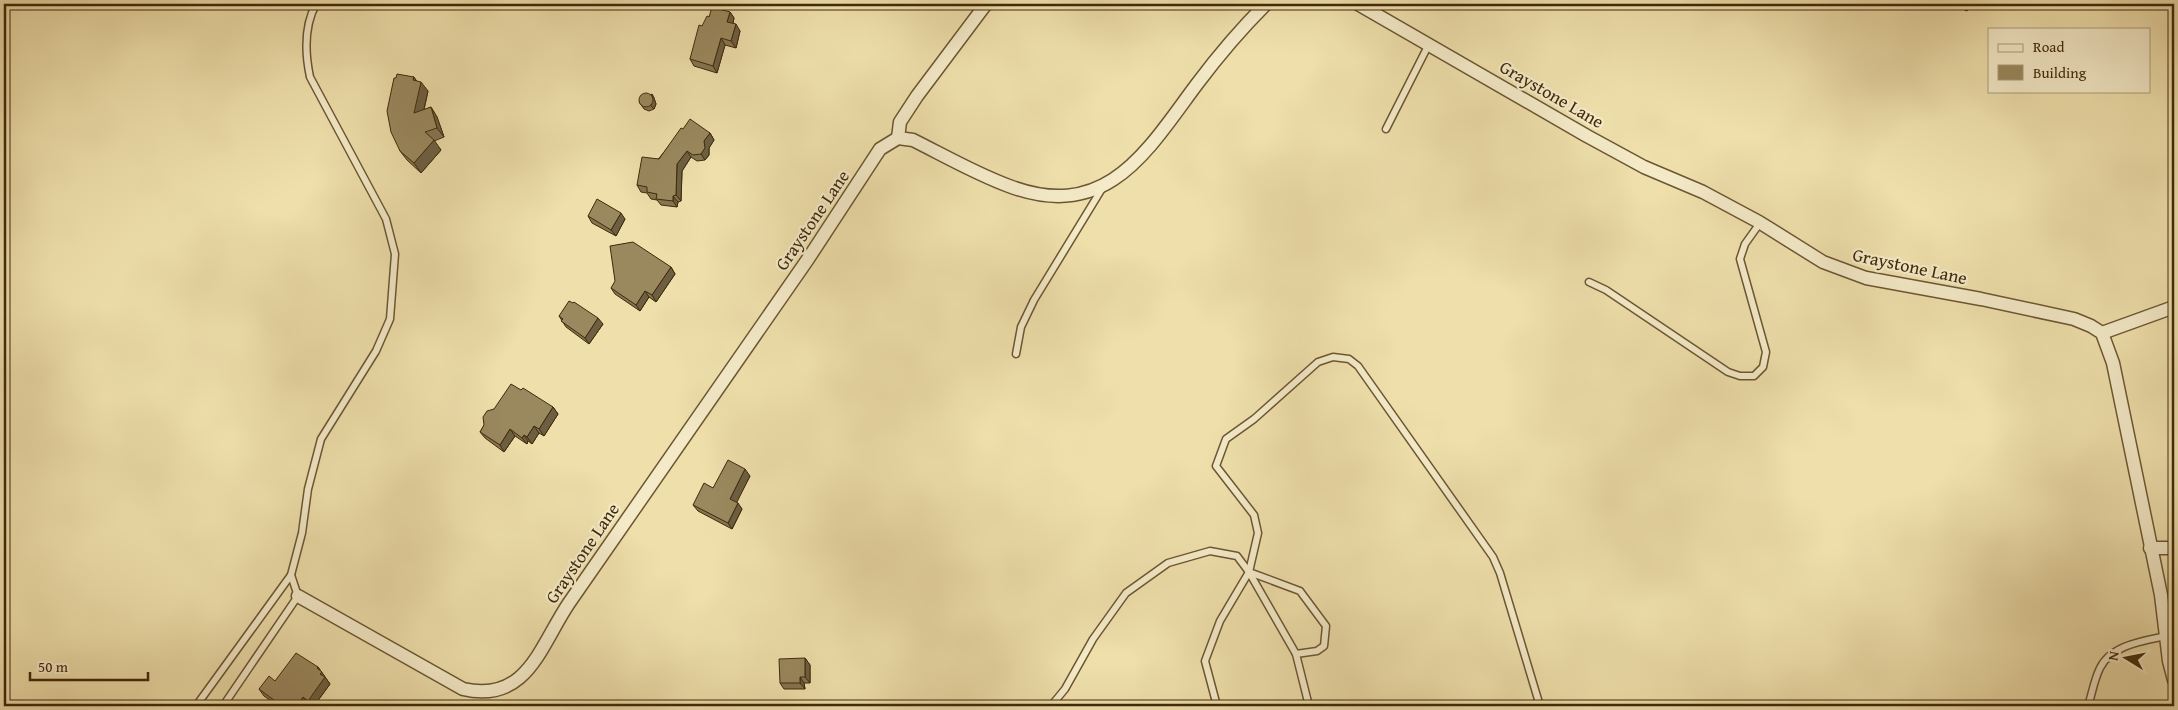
<svg xmlns="http://www.w3.org/2000/svg" width="2178" height="710" viewBox="0 0 2178 710" font-family="'Gentium Book Plus',serif">
	<rect width="100%" height="100%" fill="#eedfab"/>
	<filter id="stains"><feTurbulence type="fractalNoise" baseFrequency=".004" numOctaves="4"/><feColorMatrix values="0 0 0 0 .2 0 0 0 0 .09 0 0 0 0 .02 0 0 0 .5 -.17"/></filter>
	<radialGradient id="worn" r=".72"><stop offset=".6" stop-color="#630" stop-opacity="0"/><stop offset="1" stop-color="#630" stop-opacity=".3"/></radialGradient>
	<g fill="none" stroke-linecap="round" stroke-linejoin="round">
		<defs>
			<g id="service">
				<path d="M1386,129L1429,44"/>
				<path d="M1589,282L1606,290L1728,372L1740,376H1754L1763,367L1766,352L1740,259L1745,244L1760,223"/>
				<path d="M1016,354L1021,327L1034,300L1103,187"/>
				<path d="M1249,572L1300,591L1326,626L1324,646L1317,651L1296,654"/>
				<path d="M196,706L291,575L302,533L308,489L321,439L376,351L390,319L395,254L386,219L310,77C305,53 304,26 316,4"/>
				<path d="M223,706L298,596L291,575"/>
				<path d="M1051,706L1065,689L1093,639L1126,593L1168,563L1210,551L1237,556L1249,572L1220,621L1205,661L1217,706"/>
				<path d="M1309,706L1296,654L1249,572L1258,533L1254,515L1216,466L1226,439L1254,419L1318,362L1333,357L1349,359L1358,366L1493,557L1500,573L1540,706"/>
				<path d="M2088,706C2092,694 2094,680 2100,668C2111,645 2143,641 2166,636"/>
			</g>
			<g id="minor">
				<path d="M1358,4L1587,136L1644,167L1703,192L1759,222L1823,262L1866,278L1981,299L2074,319L2091,326L2102,333L2113,363L2161,595L2169,661L2174,680"/>
				<path d="M898,138L900,122L917,96L986,4"/>
				<path d="M2102,333L2174,307"/>
				<path d="M2150,548H2174"/>
				<path d="M298,596L463,689C527,704 540,646 569,603L808,259L880,149L898,138L913,140C945,156 976,174 1009,186C1107,223 1147,151 1197,84C1218,56 1241,29 1266,4"/>
			</g>
		</defs>
		<use href="#service" stroke="#6c5632" stroke-width="9"/>
		<use href="#minor" stroke="#6c5632" stroke-width="15"/>
		<use href="#service" stroke="#f4eac8" stroke-width="6"/>
		<use href="#minor" stroke="#f4eac8" stroke-width="12"/>
	</g>
	<g fill="#847551" stroke="#40290a">
		<path d="M1945,4H1970L1967,11L1953,5L1947,6Z"/>
		<path d="M730,12L734,18L733,23L740,31L736,48L725,45L717,73L694,66L690,59L709,17Z"/>
		<path d="M414,77L416,81L428,91L424,110L431,107L437,117L444,137L434,141L441,150L421,173L407,160L400,151L396,78Z"/>
		<path d="M652,94L654,98L656,104L654,109L649,111L644,109L639,102Z"/>
		<path d="M683,129L710,133L714,140L709,148V155L705,160L697,161L691,157L682,171L681,201L678,202L677,207L661,205L657,200L651,199L647,193L641,192L637,185Z"/>
		<path d="M588,216L625,219L616,236L592,223Z"/>
		<path d="M671,267L675,274L656,302L649,297L640,311L615,294L611,288Z"/>
		<path d="M559,316L603,324L589,344L566,327Z"/>
		<path d="M553,407L558,414L544,436L539,433L532,444L528,441L527,444L515,436L504,452L485,438L480,432L494,409Z"/>
		<path d="M750,476L736,502L742,509L732,529L698,511L693,505L713,488Z"/>
		<path d="M805,658L810,665V683H804L805,689H784L780,683Z"/>
		<path d="M318,667L330,684L314,706H311L308,704L306,706H278L264,696L259,689L275,681Z"/>
	</g>
	<g fill="#6c5f42" stroke="#40290a">
		<path d="M1962,4H1970L1967,11Z"/>
		<path d="M730,12L734,18L732,28L727,22Z"/>
		<path d="M736,24L740,31L736,48L731,41Z"/>
		<path d="M721,38L725,45L717,73L713,66Z"/>
		<path d="M414,77L420,86L421,82L428,91L421,122L414,113L413,80Z"/>
		<path d="M652,94L654,98L656,104L654,109L651,106Z"/>
		<path d="M431,107L437,117L444,137L437,128Z"/>
		<path d="M710,133L714,140L709,148V155L705,160L701,154L704,141Z"/>
		<path d="M434,140L441,150L421,173L414,163Z"/>
		<path d="M687,151L691,157L682,171L681,201L676,195L677,164Z"/>
		<path d="M673,196L678,202L677,207L673,201Z"/>
		<path d="M621,213L625,219L616,236L611,230Z"/>
		<path d="M671,267L675,274L656,302L652,295Z"/>
		<path d="M645,291L649,297L640,311L636,305Z"/>
		<path d="M598,318L603,324L589,344L585,338Z"/>
		<path d="M553,407L558,414L544,436L539,429Z"/>
		<path d="M534,426L539,433L532,444L527,437Z"/>
		<path d="M510,429L515,436L504,452L500,445Z"/>
		<path d="M524,435L528,441L527,444L522,438Z"/>
		<path d="M745,469L750,476L735,506L730,499Z"/>
		<path d="M738,503L742,509L732,529L728,523Z"/>
		<path d="M805,658L810,665V683L805,677Z"/>
		<path d="M318,667L330,684L314,706H312L308,701Z"/>
		<path d="M800,677L804,683L805,689L800,683Z"/>
		<path d="M303,697L308,704L306,706H297Z"/>
	</g>
	<g fill="#9a885e" stroke="#40290a">
		<path d="M712,7L730,12L727,22L736,24L731,41L721,38L713,66L690,59L699,25L702,26L707,16L709,17Z"/>
		<path d="M397,74L414,77L413,80L421,82L414,113L431,107L437,128L425,132L434,140L414,163L400,151L391,132L387,111L394,78H396Z"/>
		<circle cx="646" cy="100" r="7"/>
		<path d="M690,119L710,133L704,141L705,148L701,154L693,155L687,151L677,164L676,195L673,196V201L656,199L657,194L647,192V187L637,185L642,157L659,159L681,128L683,129Z"/>
		<path d="M597,199L621,213L611,230L588,216Z"/>
		<path d="M633,242L671,267L652,295L645,291L636,305L611,288L615,281L610,246Z"/>
		<path d="M569,301L573,303L574,302L598,318L585,338L561,321L563,319L559,316Z"/>
		<path d="M511,384L521,390L523,388L553,407L539,429L534,426L527,437L524,435L522,438L510,429L500,445L480,432L484,425L483,417L487,411L494,409Z"/>
		<path d="M728,460L745,469L730,499L738,503L728,523L693,505L704,483L713,488Z"/>
		<path d="M296,653L318,667L317,668L322,672L320,674L325,677L308,701L303,697L297,706H282L259,689L269,676L275,681Z"/>
		<path d="M805,658V677H800V683H780L779,659Z"/>
	</g>
	<g text-anchor="middle" dominant-baseline="central" stroke-width="4.5" stroke-linejoin="round" paint-order="stroke">
		<g font-size="18" fill="#40290a" stroke="#f4eac8">
			<text transform="translate(1552 94) rotate(30)">Graystone Lane</text>
			<text transform="translate(812 220) rotate(-56)">Graystone Lane</text>
			<text transform="translate(1910 266) rotate(12)">Graystone Lane</text>
			<text transform="translate(582 553) rotate(-56)">Graystone Lane</text>
		</g>
	</g>
	<rect width="2178" height="710" fill="none" stroke="#eedfab" stroke-width="20"/>
	<rect x="5" y="5" width="2168" height="700" fill="none" stroke="#40290a" stroke-width="2.5"/>
	<rect x="10" y="10" width="2158" height="690" fill="none" stroke="#40290a"/>
	<rect x="1988" y="28" width="162" height="65" fill="#f4eac8" stroke="#ac9d7c"/>
	<rect x="1998" y="44" width="25" height="8" fill="#f4eac8" stroke="#ac9d7c"/>
	<text x="2033" y="52" font-size="15" fill="#40290a">Road</text>
	<rect x="1998" y="65" width="25" height="15" fill="#9a885e" stroke="#ac9d7c"/>
	<text x="2033" y="78" font-size="15" fill="#40290a">Building</text>
	<g transform="translate(2126 658) rotate(280)" stroke="#f4eac8" stroke-width="4" paint-order="stroke">
	<path d="M0-4L9 19L0 12L-9 19Z" fill="#40290a"/>
	<text y="-8" font-size="14" font-weight="bold" text-anchor="middle" fill="#40290a">N</text>
	</g>
	<path d="M30 672v8h118v-8" fill="none" stroke="#40290a" stroke-width="2.5"/>
	<text x="38" y="672" font-size="15" fill="#40290a" stroke="#f4eac8" stroke-width="4" paint-order="stroke">50 m</text>
	<rect width="100%" height="100%" filter="url(#stains)"/>
	<rect width="100%" height="100%" fill="url(#worn)"/>
</svg>
